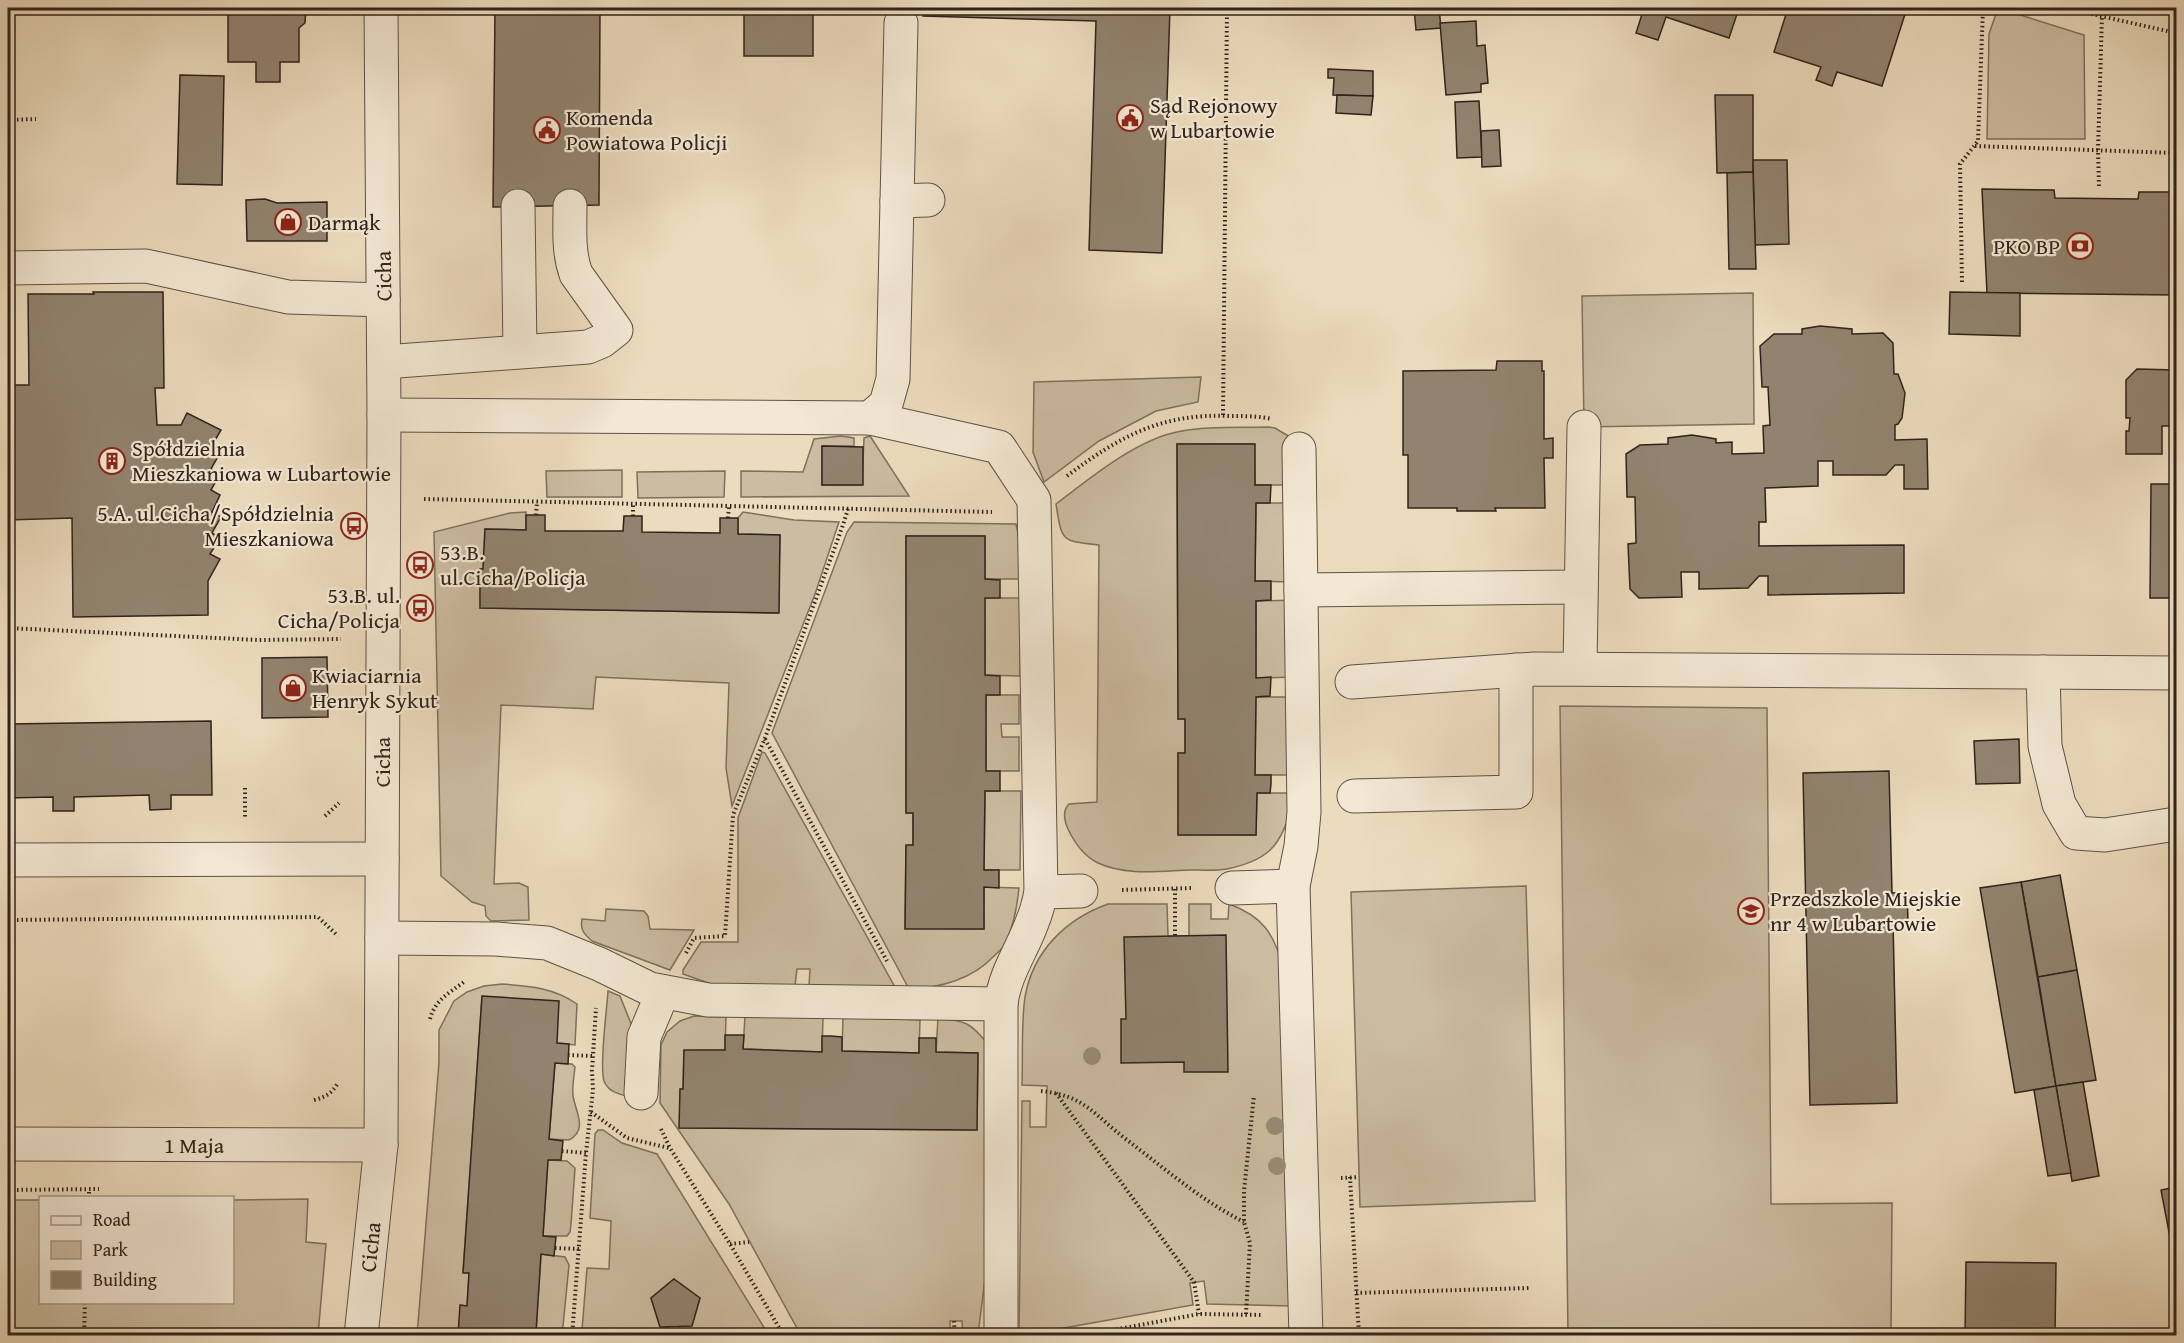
<svg xmlns="http://www.w3.org/2000/svg" width="2184" height="1343" viewBox="0 0 2184 1343" font-family="'Gentium Book Plus',serif">
	<rect width="100%" height="100%" fill="#ecdbbd"/>
	<filter id="stains"><feTurbulence type="fractalNoise" baseFrequency=".00333" numOctaves="4"/><feColorMatrix values="0 0 0 0 .2 0 0 0 0 .09 0 0 0 0 .02 0 0 0 .5 -.17"/></filter>
	<radialGradient id="worn" r=".72"><stop offset=".6" stop-color="#630" stop-opacity="0"/><stop offset="1" stop-color="#630" stop-opacity=".3"/></radialGradient>
	<g fill="#ccbca1" stroke="#7e705e" stroke-width="1.5">
		<path d="M1998,8L2084,35L2085,139H1987L1989,34Z"/>
		<path d="M1753,293L1754,424L1584,427L1582,296Z"/>
		<path d="M1201,377L1198,402L1156,411L1099,441L1044,482L1033,452L1034,382Z"/>
		<path d="M1269,427L1275,428L1290,437L1293,485H1255L1254,444H1177L1178,719H1185V753H1178V835H1256L1257,793H1295C1291,812 1284,838 1269,851C1258,861 1241,866 1227,869C1215,871 1202,870 1190,870C1160,871 1126,876 1098,863C1084,856 1075,844 1068,829C1064,820 1062,811 1069,804L1097,802L1099,545C1061,541 1062,542 1056,504C1089,479 1136,440 1177,432C1206,426 1239,428 1269,427Z"/>
		<path d="M841,436L854,438V446H822V485H862L864,438L870,436L909,496L741,497V471L803,472L814,439Z"/>
		<path d="M622,470V497H547L546,471Z"/>
		<path d="M725,471L724,497L638,498L637,472Z"/>
		<path d="M1256,503H1294L1293,582L1255,581Z"/>
		<path d="M526,512V530L485,529L483,569H480V608L778,613L780,535L738,534V518L743,512L794,520L839,522L815,594L732,806L726,768L729,683L596,677L593,709L501,705L494,884L519,883L528,887L529,920L491,921L486,916L485,906L472,902L441,876L434,532L510,513Z"/>
		<path d="M854,522L1016,524L1020,543V579H985V536H906V813H913V845L906,846L905,928L984,929V887L1019,888C1017,907 1014,925 1006,942C1004,948 998,952 994,956C973,979 940,988 909,989L772,733L847,532Z"/>
		<path d="M985,598H1021L1020,676L985,675Z"/>
		<path d="M1294,600L1295,677L1256,678V601Z"/>
		<path d="M986,695H1019V724H1001L1002,737H1019V771H986Z"/>
		<path d="M1256,697H1294L1293,775H1255Z"/>
		<path d="M1560,706L1767,708L1771,1204L1892,1203L1891,1335H1568Z"/>
		<path d="M762,752L765,753L896,989L809,986L810,969H797L795,986L714,985L683,974V970L701,942H738V818Z"/>
		<path d="M985,791H1021L1020,870H984Z"/>
		<path d="M1526,886L1535,1201L1360,1207L1351,892Z"/>
		<path d="M1108,904H1167L1168,936H1189V904H1211V919H1228L1229,904C1262,916 1274,933 1283,967L1294,1306L1207,1304L1204,1281L1190,1283L1193,1305L1019,1336L1022,1101H1030V1127H1046L1047,1086L1022,1085C1023,1057 1021,1024 1025,997C1033,951 1066,919 1108,904Z"/>
		<path d="M606,909L644,911L648,916L650,929L694,930L670,970L592,941C584,934 580,930 582,919L605,921Z"/>
		<path d="M502,984C530,986 554,988 577,1004L575,1045L557,1043L482,997L463,1272L469,1273L467,1306L461,1305L458,1335L417,1336L439,1062V1030L454,1001L467,992L484,986Z"/>
		<path d="M608,991L620,996L632,1026L626,1096C616,1093 608,1091 604,1081C599,1067 607,1009 608,991Z"/>
		<path d="M694,1016L726,1017L725,1050L684,1051L683,1089H680V1128L977,1130L978,1053L936,1052L938,1018C965,1021 970,1022 987,1043L989,1249L978,1334H963L962,1321H950V1334H804L798,1330L729,1204L660,1103L661,1045L667,1032L680,1021Z"/>
		<path d="M745,1016L823,1018L822,1052L743,1049Z"/>
		<path d="M843,1017L920,1020L919,1053L842,1051Z"/>
		<path d="M555,1063L572,1064L575,1067C574,1076 572,1087 573,1096C576,1113 588,1130 569,1140L549,1139Z"/>
		<path d="M598,1130H603L622,1143L657,1154L765,1329L762,1336L678,1335L679,1326L692,1325L700,1298L674,1279L651,1298L660,1327H669L668,1335H584L582,1330L587,1268L609,1269L611,1221L590,1218L595,1134Z"/>
		<path d="M548,1160L567,1161L575,1168L571,1224L570,1232L567,1236H543Z"/>
		<path d="M308,1199L306,1242L326,1244L318,1335H8V1200H40V1302H232L233,1200Z"/>
		<path d="M541,1254L565,1257L569,1265L563,1326L559,1333L536,1332Z"/>
	</g>
	<g fill="#92836f" stroke="#30231b" stroke-width="1.5">
		<path d="M228,8H306L305,23L299,28V62H280V82H256V62H228Z"/>
		<path d="M495,8H813V56H744V9H600L599,205L493,207Z"/>
		<path d="M923,8H1170L1162,253L1089,250L1096,21L923,16Z"/>
		<path d="M1414,8H1439L1441,28L1416,30Z"/>
		<path d="M1633,8H1739L1729,38L1666,17L1658,40L1636,33L1643,11Z"/>
		<path d="M1788,8H1907L1882,86L1837,72L1832,86L1816,80L1821,67L1774,52Z"/>
		<path d="M1476,21L1477,46L1485,45L1488,83L1481,84V92L1446,95L1440,23Z"/>
		<path d="M1328,69L1373,71V96L1333,95L1334,78H1328Z"/>
		<path d="M180,75L224,76L222,185L177,184Z"/>
		<path d="M1337,95L1373,96L1371,115L1336,113Z"/>
		<path d="M1715,95H1753V172L1717,173Z"/>
		<path d="M1479,101L1482,157L1457,158L1455,102Z"/>
		<path d="M1499,130L1501,166L1482,167L1481,131Z"/>
		<path d="M1753,160H1787L1789,244L1755,245Z"/>
		<path d="M1753,172L1756,269H1729L1727,173Z"/>
		<path d="M1982,189L2054,190L2055,198L2138,199L2139,192H2176V295L1987,293Z"/>
		<path d="M265,199L277,203L327,202V241H247L246,200Z"/>
		<path d="M93,292H163L164,388H155L157,425H181L187,413L221,430L211,447L220,453L211,469L220,474L211,490L220,495L212,512L221,517L212,533L220,538L210,554L220,559L208,581V615L73,617L72,518L8,520V385H29L28,294H94Z"/>
		<path d="M1950,292L2020,293V336L1949,334Z"/>
		<path d="M1820,326L1852,329V334L1883,333L1893,343L1894,374H1898L1905,393L1902,418L1898,424L1895,425V440L1927,439L1928,489H1904V465H1895L1886,475H1833V461H1818V486L1765,488L1766,522H1759V546L1904,545V593L1768,595V576H1759L1748,588L1699,589V572H1681L1682,597L1639,598L1630,589L1628,544L1636,543L1635,497H1627L1626,454L1640,445L1668,444V438L1692,435L1716,439V443L1732,442V454L1764,453L1763,426L1770,425L1768,387H1762L1760,346L1774,334H1802V329Z"/>
		<path d="M1497,361H1542V371H1544V439L1553,438V458H1544L1545,508H1495L1496,511H1457V508H1408V455H1403V371L1496,370Z"/>
		<path d="M2137,369L2176,370V426H2162V454H2126V431H2129L2130,418H2126V380Z"/>
		<path d="M1177,444H1255V485H1271L1270,503H1256L1255,581H1271V600L1256,601V678L1271,677L1270,696L1256,697L1255,775H1271V784L1270,793H1257L1256,835H1178V753H1185V719H1178Z"/>
		<path d="M822,446L863,447V485H822Z"/>
		<path d="M2151,484H2176V598H2150Z"/>
		<path d="M526,515H545V531H623L624,516H642V532L720,533V518H738V534L780,535L779,613L480,608V569H483L485,529L526,530Z"/>
		<path d="M906,536H985V579L1000,580V598H985V675L1000,676V695H986V771H1000V791H985L984,870H999V888L984,887V929H905L906,845H913V813H906Z"/>
		<path d="M327,657L328,717L262,718V658Z"/>
		<path d="M211,721L212,795H171V809L150,810L149,795L74,797V811H53V797L8,798V724Z"/>
		<path d="M2019,739L2020,783L1976,784L1974,741Z"/>
		<path d="M1889,771L1892,893L1907,892L1908,921L1893,922L1897,1103L1810,1105L1803,773Z"/>
		<path d="M2060,875L2077,970L2038,977L2021,882Z"/>
		<path d="M2021,882L2056,1086L2015,1093L1980,888Z"/>
		<path d="M1226,935L1228,1072H1184V1062L1121,1063V1019H1126L1124,937Z"/>
		<path d="M2077,970L2096,1080L2056,1086L2038,977Z"/>
		<path d="M482,996L559,1001L557,1043L569,1044L568,1064L555,1063L549,1139L563,1141L561,1160H548L543,1236L556,1237L554,1256L541,1254L536,1332L549,1333V1336H458L460,1305L467,1306L469,1273H463Z"/>
		<path d="M725,1035H744L743,1049L822,1052V1036H831L842,1037V1051L919,1053V1038H936V1052L978,1053L977,1130L679,1128L680,1089H683L684,1050H725Z"/>
		<path d="M2083,1082L2099,1176L2072,1181L2056,1086Z"/>
		<path d="M2056,1086L2071,1173L2048,1176L2034,1090Z"/>
		<path d="M2176,1187V1269L2161,1190Z"/>
		<path d="M1966,1262L2056,1263L2055,1336H1965Z"/>
		<path d="M674,1279L700,1298L692,1326L660,1327L651,1298Z"/>
	</g>
	<g fill="none" stroke-linecap="round" stroke-linejoin="round">
		<defs>
			<g id="minor">
				<path d="M897,201L928,200"/>
				<path d="M518,206L520,351"/>
				<path d="M8,268L146,266L288,297L383,300"/>
				<path d="M384,362L588,347L602,341L616,330L576,274C568,252 570,229 570,206"/>
				<path d="M384,415L870,418L999,447L1034,500L1041,892C1039,901 1037,911 1033,920C1023,949 1005,972 1001,1004V1336"/>
				<path d="M870,418L886,404L893,379L901,23"/>
				<path d="M1299,449L1304,812L1301,846L1293,886L1306,1336"/>
				<path d="M1301,590L1581,587"/>
				<path d="M1580,668L1584,427"/>
				<path d="M2043,672L2045,746L2059,804L2076,833L2105,835L2176,824"/>
				<path d="M1352,682L1534,669L2176,673"/>
				<path d="M1354,796L1516,792V670"/>
				<path d="M8,860L382,859"/>
				<path d="M1232,888L1293,886"/>
				<path d="M1041,892L1081,891"/>
				<path d="M382,938L496,939L547,943L599,964L650,989L708,1000L1001,1004"/>
				<path d="M641,1093L644,1037L663,992"/>
				<path d="M8,1144L381,1145"/>
				<path d="M361,1336L381,1145L384,415L381,8"/>
			</g>
		</defs>
		<use href="#minor" stroke="#5f5144" stroke-width="35"/>
		<g stroke="#30231b" stroke-width="4" stroke-dasharray="1.5 3" stroke-linecap="butt">
			<path d="M2065,8L2176,33"/>
			<path d="M8,120L36,119"/>
			<path d="M1975,146L2176,153"/>
			<path d="M2099,186L2098,150L2102,16"/>
			<path d="M327,222L341,221"/>
			<path d="M1962,282L1960,164L1978,141L1983,8"/>
			<path d="M1223,415L1227,8"/>
			<path d="M1067,476C1120,436 1162,413 1230,416C1244,416 1259,416 1272,419"/>
			<path d="M424,499L992,512"/>
			<path d="M536,515L537,502"/>
			<path d="M633,516V504"/>
			<path d="M728,518L729,506"/>
			<path d="M8,628L259,640L341,639"/>
			<path d="M765,739L887,961"/>
			<path d="M245,788V817"/>
			<path d="M325,816L339,803"/>
			<path d="M1175,889V936"/>
			<path d="M1122,890L1192,888"/>
			<path d="M8,920L318,917L338,936"/>
			<path d="M686,953L694,938L725,936L733,815L765,738L843,525L848,509"/>
			<path d="M430,1019C435,1000 449,993 464,982"/>
			<path d="M568,1055L592,1056"/>
			<path d="M1041,1091C1086,1096 1094,1115 1127,1140C1164,1168 1202,1201 1244,1222"/>
			<path d="M1056,1093L1194,1282L1199,1314"/>
			<path d="M314,1100C326,1097 332,1093 338,1083"/>
			<path d="M591,1112L627,1138L669,1148"/>
			<path d="M661,1129L670,1148L730,1244L784,1336"/>
			<path d="M562,1151L586,1153"/>
			<path d="M1350,1177L1359,1336"/>
			<path d="M1341,1178L1359,1177"/>
			<path d="M8,1190L99,1189"/>
			<path d="M89,1198V1189"/>
			<path d="M730,1244L749,1242"/>
			<path d="M555,1248L579,1249"/>
			<path d="M1356,1293L1529,1288"/>
			<path d="M1246,1314L1250,1243L1244,1222V1191L1254,1095"/>
			<path d="M954,1321L955,1336"/>
			<path d="M84,1336L85,1302"/>
			<path d="M572,1336L586,1153L593,1090L592,1071L596,1008"/>
			<path d="M674,1336V1326"/>
			<path d="M1081,1336L1199,1314L1263,1315"/>
		</g>
		<use href="#minor" stroke="#f3e8d4" stroke-width="33"/>
	</g>
	<g fill="#9a8b76">
		<circle cx="1092" cy="1056" r="9"/>
		<circle cx="1275" cy="1126" r="9"/>
		<circle cx="1277" cy="1166" r="9"/>
	</g>
	<defs>
		<symbol id="civic-ring" viewBox="-11 -11 22 22"><circle r="9.5" fill="#f3e8d4" stroke="#8f2418" stroke-width="1.5"/><path d="M-.6-6.5H3V-4.5H.6V-3L4-1V1h2V6H-6V1h2V-1L-.6-3ZM-1.2 2.5V6h2.4V2.5Z" fill="#8f2418"/></symbol>
		<symbol id="shop-ring" viewBox="-11 -11 22 22"><circle r="9.5" fill="#f3e8d4" stroke="#8f2418" stroke-width="1.5"/><path d="M-5-2.5h2.3a2.7 3.5 0 0 1 5.4 0H5L5.5 6h-11ZM-1.5-2.5h3a1.5 2.3 0 0 0-3 0Z" fill="#8f2418"/></symbol>
		<symbol id="bank-ring" viewBox="-11 -11 22 22"><circle r="9.5" fill="#f3e8d4" stroke="#8f2418" stroke-width="1.5"/><path d="M-6-4H6V4H-6ZM0-2.3a2.3 2.3 0 1 0 0 4.6a2.3 2.3 0 1 0 0-4.6Z" fill="#8f2418"/></symbol>
		<symbol id="building-ring" viewBox="-11 -11 22 22"><circle r="9.5" fill="#f3e8d4" stroke="#8f2418" stroke-width="1.5"/><path d="M-4-6H4V6H1V3H-1V6H-4ZM-2.5-4.3h1.7v1.8h-1.7ZM.8-4.3h1.7v1.8H.8ZM-2.5-1h1.7V.8h-1.7ZM.8-1h1.7V.8H.8Z" fill="#8f2418"/></symbol>
		<symbol id="bus-ring" viewBox="-11 -11 22 22"><circle r="9.5" fill="#f3e8d4" stroke="#8f2418" stroke-width="1.5"/><path d="M-5-6H5V4H4V6H2V4H-2V6H-4V4H-5ZM-3.5-4V0h7V-4ZM-3.5 1.2v1.5H-2V1.2ZM2 1.2v1.5H3.5V1.2Z" fill="#8f2418"/></symbol>
		<symbol id="school-ring" viewBox="-11 -11 22 22"><circle r="9.5" fill="#f3e8d4" stroke="#8f2418" stroke-width="1.5"/><path d="M0-5L7-2L0 1L-7-2ZM-4 1L0 2.5L4 1V4Q0 6-4 4Z" fill="#8f2418"/></symbol>
	</defs>
	<g fill-rule="evenodd">
		<use href="#civic-ring" x="1115" y="103" width="30" height="30"/>
		<use href="#civic-ring" x="532" y="115" width="30" height="30"/>
		<use href="#shop-ring" x="273" y="207" width="30" height="30"/>
		<use href="#bank-ring" x="2065" y="231" width="30" height="30"/>
		<use href="#building-ring" x="97" y="446" width="30" height="30"/>
		<use href="#bus-ring" x="339" y="511" width="30" height="30"/>
		<use href="#bus-ring" x="405" y="550" width="30" height="30"/>
		<use href="#bus-ring" x="405" y="593" width="30" height="30"/>
		<use href="#shop-ring" x="278" y="673" width="30" height="30"/>
		<use href="#school-ring" x="1736" y="896" width="30" height="30"/>
	</g>
	<g text-anchor="middle" dominant-baseline="central" stroke-width="4.5" stroke-linejoin="round" paint-order="stroke">
		<g font-size="22" fill="#30231b" stroke="#f3e8d4" text-anchor="start">
			<text x="1150" y="105">Sąd Rejonowy<tspan x="1150" dy="25">w Lubartowie</tspan></text>
			<text x="566" y="117">Komenda<tspan x="566" dy="25">Powiatowa Policji</tspan></text>
			<text x="308" y="222">Darmąk</text>
			<text x="2060" y="246" text-anchor="end">PKO BP</text>
			<text x="132" y="448">Spółdzielnia<tspan x="132" dy="25">Mieszkaniowa w Lubartowie</tspan></text>
			<text x="334" y="513" text-anchor="end">5.A. ul.Cicha/Spółdzielnia<tspan x="334" dy="25">Mieszkaniowa</tspan></text>
			<text x="440" y="552">53.B.<tspan x="440" dy="25">ul.Cicha/Policja</tspan></text>
			<text x="400" y="595" text-anchor="end">53.B. ul.<tspan x="400" dy="25">Cicha/Policja</tspan></text>
			<text x="312" y="675">Kwiaciarnia<tspan x="312" dy="25">Henryk Sykut</tspan></text>
			<text x="1770" y="898">Przedszkole Miejskie<tspan x="1770" dy="25">nr 4 w Lubartowie</tspan></text>
		</g>
		<g font-size="22" fill="#30231b" stroke="#f3e8d4">
			<text transform="translate(383 276) rotate(-91)">Cicha</text>
			<text transform="translate(382 762) rotate(-90)">Cicha</text>
			<text x="194" y="1145">1 Maja</text>
			<text transform="translate(370 1247) rotate(-84)">Cicha</text>
		</g>
	</g>
	<rect width="2184" height="1343" fill="none" stroke="#ecdbbd" stroke-width="30"/>
	<rect x="9" y="9" width="2166" height="1325" fill="none" stroke="#30231b" stroke-width="3"/>
	<rect x="15" y="15" width="2154" height="1313" fill="none" stroke="#30231b" stroke-width="1.5"/>
	<rect x="39" y="1196" width="195" height="108" fill="#f3e8d4" stroke="#a5998a" stroke-width="1.5"/>
	<rect x="51" y="1216" width="30" height="9" fill="#f3e8d4" stroke="#a5998a" stroke-width="1.5"/>
	<text x="93" y="1226" font-size="18" fill="#30231b">Road</text>
	<rect x="51" y="1241" width="30" height="18" fill="#ccbca1" stroke="#a5998a" stroke-width="1.5"/>
	<text x="93" y="1256" font-size="18" fill="#30231b">Park</text>
	<rect x="51" y="1271" width="30" height="18" fill="#92836f" stroke="#a5998a" stroke-width="1.5"/>
	<text x="93" y="1286" font-size="18" fill="#30231b">Building</text>
	<rect width="100%" height="100%" filter="url(#stains)"/>
	<rect width="100%" height="100%" fill="url(#worn)"/>
</svg>
